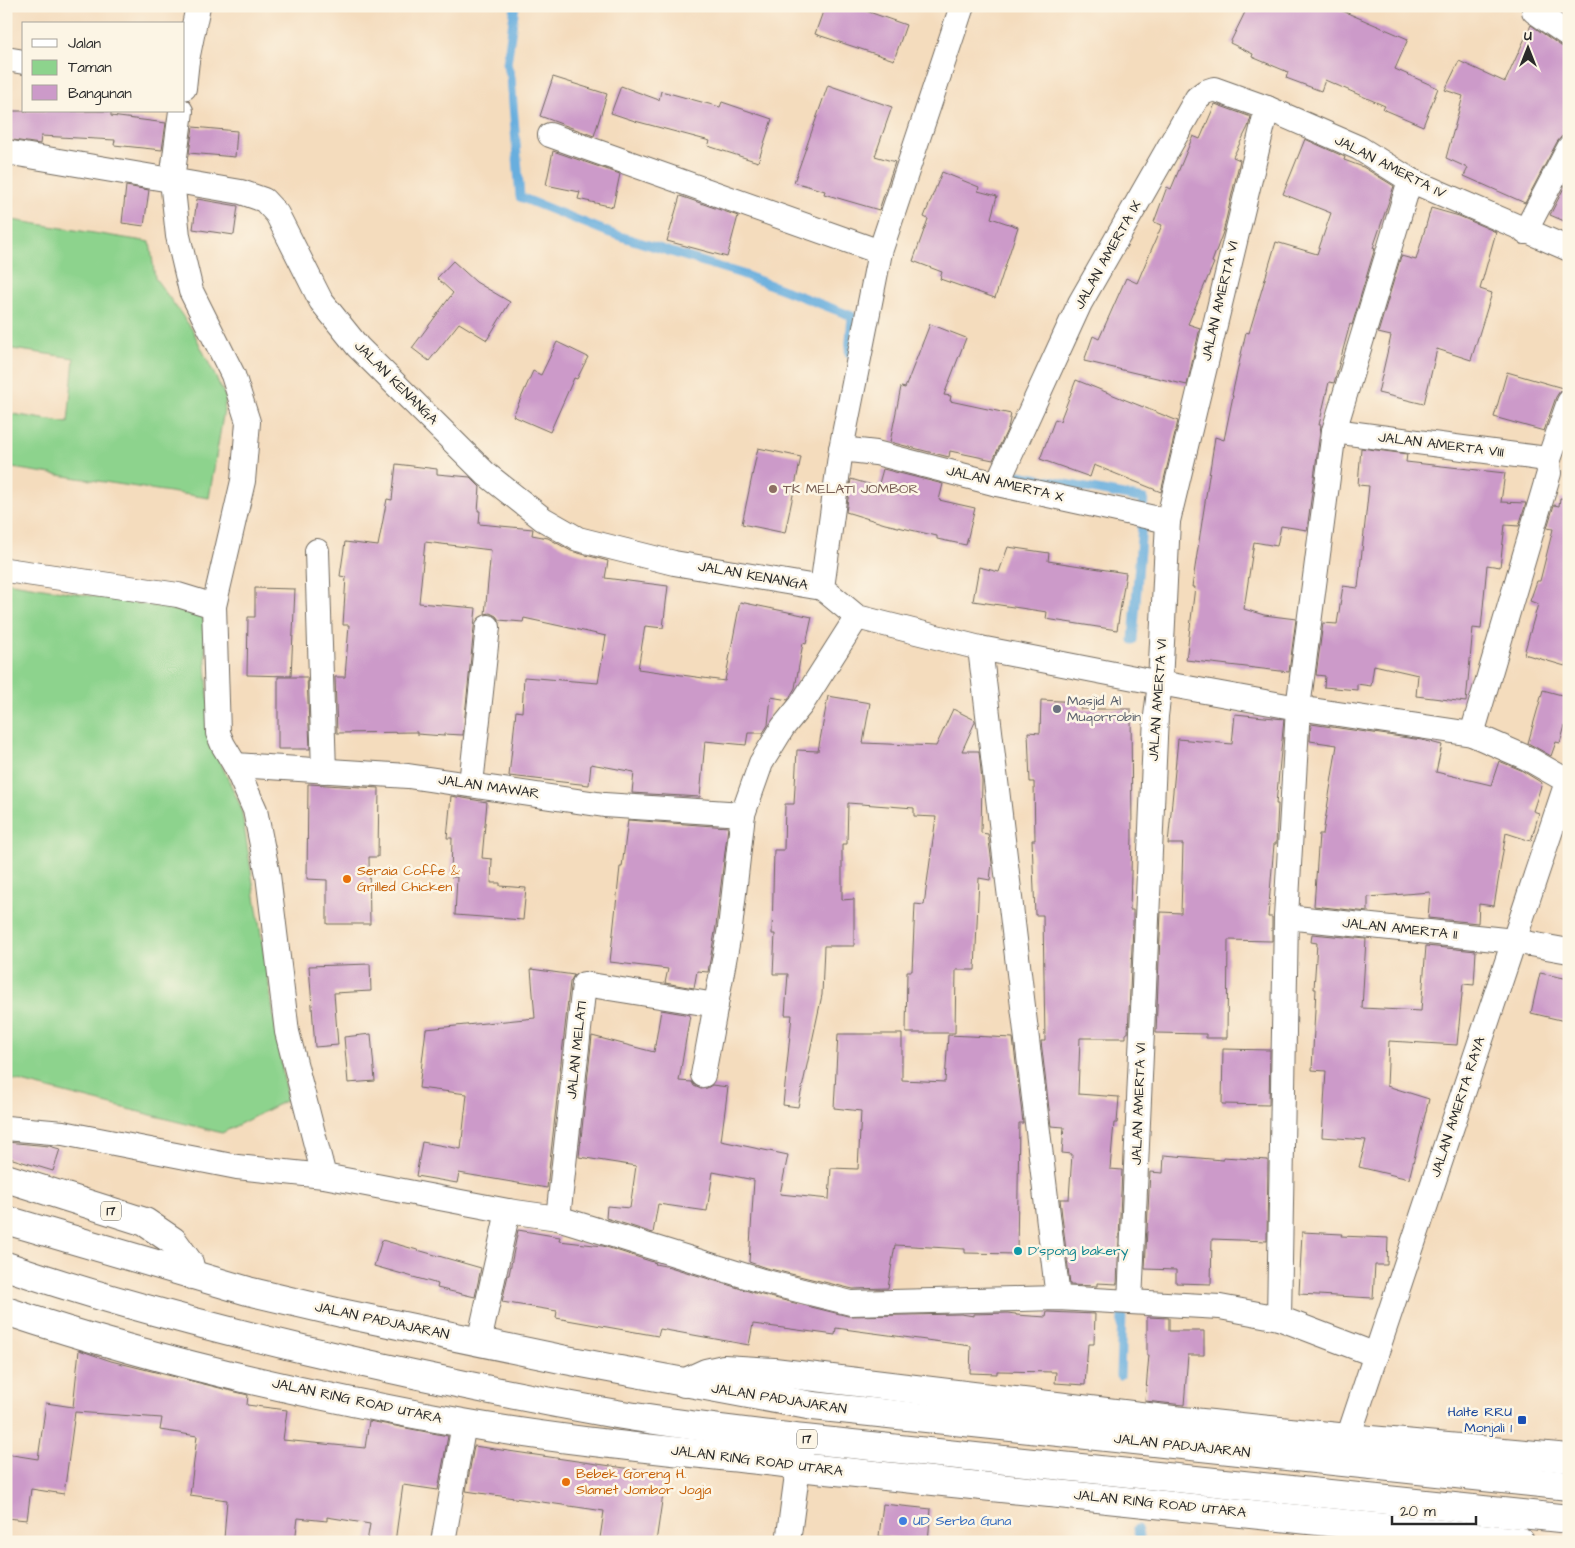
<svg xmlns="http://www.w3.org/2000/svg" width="1575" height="1548" viewBox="0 0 1575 1548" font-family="'Architects Daughter',sans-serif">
	<rect width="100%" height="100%" fill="#fcf5e5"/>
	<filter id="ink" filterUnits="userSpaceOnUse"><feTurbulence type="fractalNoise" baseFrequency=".02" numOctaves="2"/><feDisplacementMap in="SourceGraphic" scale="10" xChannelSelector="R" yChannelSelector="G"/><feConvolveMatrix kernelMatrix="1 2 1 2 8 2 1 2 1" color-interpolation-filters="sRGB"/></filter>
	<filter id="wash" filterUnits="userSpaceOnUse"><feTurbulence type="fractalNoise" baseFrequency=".0096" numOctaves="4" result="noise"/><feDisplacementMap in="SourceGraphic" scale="20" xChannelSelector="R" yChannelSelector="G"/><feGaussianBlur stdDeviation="1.12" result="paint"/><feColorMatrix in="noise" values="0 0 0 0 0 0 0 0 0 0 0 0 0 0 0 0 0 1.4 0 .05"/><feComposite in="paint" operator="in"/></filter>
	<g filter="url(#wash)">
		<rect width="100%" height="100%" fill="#f4dcbd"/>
		<g fill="#8dd38d" stroke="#5c7f5c">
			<path d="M6,219L150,242L155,278L192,329L226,398L209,498L6,467V413L68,423L74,358L6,348Z"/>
			<path d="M6,582L203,614L211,742L241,807L287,1100L222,1133L6,1078Z"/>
		</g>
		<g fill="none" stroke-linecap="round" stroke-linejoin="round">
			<g stroke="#68aede" stroke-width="9">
				<path d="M515,6L507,64L511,77L520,197L610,233L742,274L852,316L849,353"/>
				<path d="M1019,475L1144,499L1133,640"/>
				<path d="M1120,1376L1122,1313"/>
				<path d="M1137,1529L1141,1542"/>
			</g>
		</g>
		<g id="blocks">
			<g fill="#cc9ac9">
				<path d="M825,6H852L906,25L894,60L815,34Z"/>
				<path d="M1248,6H1331L1408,39L1395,69L1438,88L1423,126L1383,109L1385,106L1325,80L1321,91L1286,78L1288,72L1252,57L1253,54L1230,43Z"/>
				<path d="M1531,25L1561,46L1569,49V134L1562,136L1557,142L1525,203L1464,176L1468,168L1446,158L1463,96L1445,90L1459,61L1505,82Z"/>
				<path d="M553,77L607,94L594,136L540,116Z"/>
				<path d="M828,85L892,107L875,156L895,162L879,210L824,194L825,191L794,182Z"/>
				<path d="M621,86L659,100L661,91L720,107L722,102L772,119L758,162L708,146L710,141L635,121L611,113Z"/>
				<path d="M1215,104L1251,117L1248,127L1233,157L1240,160L1223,232L1212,262L1214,263L1188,324L1200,328L1187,385L1084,361L1093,336L1099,339L1126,278L1137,283L1162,225L1154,222L1167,187L1171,189L1193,136L1200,139Z"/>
				<path d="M6,111H111V116L166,123L162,150L114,145L115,140L41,136L40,144L6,139Z"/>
				<path d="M193,127L237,131L235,157L189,153Z"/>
				<path d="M1305,139L1345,157L1344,160L1363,167L1394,186L1373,248H1375L1352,325L1350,324L1334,383L1329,382L1319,425H1321L1307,530L1281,526L1277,546L1254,542L1244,609L1264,615L1296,619L1289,672L1186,660L1195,587H1192L1215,437L1224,440L1233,396L1232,395L1246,332L1249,333L1276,242L1317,254L1331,213L1283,194Z"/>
				<path d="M553,151L620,174L613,207L578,199L580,192L546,185Z"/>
				<path d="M942,172L979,187L978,191L997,196L991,218L1018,227L995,298L940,279L942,272L913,261L928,219L924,217Z"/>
				<path d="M1569,178V223L1550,215Z"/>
				<path d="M126,186L149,190L144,226L122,223Z"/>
				<path d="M680,196L738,216L727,257L667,241Z"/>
				<path d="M197,199L238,206L234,235L193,229Z"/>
				<path d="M1431,208L1459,216L1496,232L1480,289L1492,293L1471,360L1437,349L1424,404L1378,393L1391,336L1378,333L1401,256L1416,260Z"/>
				<path d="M453,261L476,282L510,302L487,340L459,323L429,361L412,348L453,293L437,278Z"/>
				<path d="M930,324L966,338L944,395L951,396L950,401L1011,414L1008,428L993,460L950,451L949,457L890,442L901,387L905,388Z"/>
				<path d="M557,342L588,357L577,379L574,378L550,432L513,416L533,371L541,375Z"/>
				<path d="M1507,372L1566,389L1560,391L1556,397L1544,431L1494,417Z"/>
				<path d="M1076,380L1178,421L1161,492L1094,465L1090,477L1040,459L1055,419L1060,421Z"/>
				<path d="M758,448L801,457L785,533L742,524Z"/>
				<path d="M1361,448L1407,454L1406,462L1505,473L1501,502L1526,503L1519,526L1505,525L1500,567L1487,565L1481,629L1473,628L1466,702L1416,696L1418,675L1374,665L1371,686L1357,684V690L1324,687L1325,676L1316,675L1323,623L1337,624L1343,586L1358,588L1369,486L1358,485Z"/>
				<path d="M396,464L437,469V474L470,477L480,487L478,511H480L479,524L533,529L532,535L548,538L571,551L608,561L605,578L668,586L663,628L645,626L638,669L725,681L740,602L812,617L806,644L803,643L795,688L788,700L771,697L768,725L763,733H748L746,745L705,741L700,797L632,793L634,772L591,764L589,785L509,776L516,711L522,712L524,677L598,683L606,636L524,618L523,622L499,620L496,616L490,613L485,614L491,550L425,542L419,603L476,608L463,735L444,734V736L417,734V732L337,733L335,677H345L349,625H343L346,577L340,576L345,542L378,546L387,499L392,500Z"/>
				<path d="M883,469L943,484L939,500L975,508L966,545L937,539V536L885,524L846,512L851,479L878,487Z"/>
				<path d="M1560,498L1569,499V652L1565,666L1524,654L1538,604L1530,601L1537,581H1540L1553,529L1547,528L1554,505L1559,506Z"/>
				<path d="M1008,547L1049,553L1048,561L1126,573L1117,630L1046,619L1047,612L973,601L979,567L999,572Z"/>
				<path d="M255,588L295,589L291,676L247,675L248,617H255Z"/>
				<path d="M278,677H307L310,749H278Z"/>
				<path d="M1543,690L1569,697V712L1560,743L1556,742L1551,756L1528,743Z"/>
				<path d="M828,696L870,703L863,743L936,746L953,709L975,720V722L962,751H979L982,781L981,833L988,834L992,863L990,880L979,878L975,970H956L955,1033H906L907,971H912L915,904L924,905L936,817L914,816V808L848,803L847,844H842V900L854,899V946H824L822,995L798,1107L783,1105L792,1015H785L788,974H773L775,934H772L774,850H784L785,804H794L797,750L818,751Z"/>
				<path d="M1041,700L1080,702V709H1131L1132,837L1130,910H1133V926L1128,1033H1126V1038H1080L1078,1094L1119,1097L1117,1123H1114L1110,1169L1122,1170L1117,1284L1097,1283V1286L1070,1285L1060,1199H1069L1072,1154L1062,1153L1064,1127L1051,1126L1041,1041H1045L1043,915H1035L1032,840H1035L1034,782H1030L1028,732L1040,733Z"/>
				<path d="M1235,714L1284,719L1276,804H1278L1276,844H1274L1268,917H1272V941L1228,940L1227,1038H1206V1034L1156,1033L1161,912L1181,913L1183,844H1168L1178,739L1232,744Z"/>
				<path d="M1311,724L1422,740L1442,745L1436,772L1491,785L1499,761L1521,770L1542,783L1533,811L1539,813L1531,841L1506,833L1494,906L1479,904L1478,923L1428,918L1430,892L1368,897V912L1314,906L1319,834H1323L1337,745L1310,741Z"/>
				<path d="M308,784L379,788L378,857H369L370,924H327V880L307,879Z"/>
				<path d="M451,796L487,802L482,858L492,859L491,883H500V886L526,888L523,920L455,915L457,877H451L452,838H447Z"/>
				<path d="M628,820L728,827L716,926L708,972L697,971L694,988L665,983L668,969L610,962L620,867H622Z"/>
				<path d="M1312,934L1366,939L1362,1008L1421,1011L1426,946L1476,951L1474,985L1463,984L1457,1045L1389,1041L1387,1086L1429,1099L1409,1179L1359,1167L1366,1140L1322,1137L1326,1071L1312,1070L1316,989H1314L1317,943L1311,942Z"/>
				<path d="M370,964L371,991L334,993L338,1045L315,1047L309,966Z"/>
				<path d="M531,969L574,975L570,982L547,1188L459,1173L457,1183L416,1176L422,1142L461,1149L467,1094L419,1088L426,1029L535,1018Z"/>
				<path d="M1540,973L1569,979V1022L1531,1013Z"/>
				<path d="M661,1010L690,1015L679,1081L692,1082L694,1086L701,1089L707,1088L712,1085L728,1087L721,1141L788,1155L780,1194L829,1199L831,1168L858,1169L861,1111L834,1108L838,1034H902V1080L945,1082L948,1035L1013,1038L1023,1123H1019L1017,1254L965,1253V1249L895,1245L888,1288L853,1289L766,1268L749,1262L754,1180L713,1172L707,1211L658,1204L653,1233L606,1218L607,1206L630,1208L636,1166L579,1157L592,1036L654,1052Z"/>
				<path d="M371,1034L375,1081L348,1083L344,1037Z"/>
				<path d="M1223,1049L1270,1050L1269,1105L1222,1104Z"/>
				<path d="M6,1142L49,1146L60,1149L53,1171L6,1157Z"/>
				<path d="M1164,1155L1223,1160V1157L1268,1160L1267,1241L1212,1239L1211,1284L1176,1283V1270L1145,1269L1150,1172L1163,1173Z"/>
				<path d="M518,1230L560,1237L559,1241L603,1246L656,1263L655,1264L670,1267L758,1294L848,1316L961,1314L974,1316V1314L1007,1313L1016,1314V1315L1046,1317L1047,1312L1095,1314L1094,1344H1088L1085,1385L1055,1383L1056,1372L997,1371V1374L970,1373L971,1346L836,1328L835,1335L753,1324L749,1345L660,1329L658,1336L556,1318L557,1311L502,1302L508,1275H509Z"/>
				<path d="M1302,1232L1342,1234L1341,1236L1388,1238L1387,1265H1375L1373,1298L1299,1294Z"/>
				<path d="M382,1240L481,1268L475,1297L437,1288L438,1284L374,1266Z"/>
				<path d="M1147,1317L1169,1318V1331H1204V1355H1188L1184,1405L1145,1401L1149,1355H1147Z"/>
				<path d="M79,1350L111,1361L248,1395L247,1405L287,1410L283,1440L365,1448L369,1421L448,1436L438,1490L403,1485L395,1542H367L370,1524L327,1517V1521L298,1518L295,1542H251L224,1539L227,1500L190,1495L197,1436L160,1430L162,1418L75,1412L64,1494L31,1489L27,1520L6,1518V1454L38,1459L46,1403L73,1407Z"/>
				<path d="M474,1446L666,1474L656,1542H634L600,1538L604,1511L466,1491Z"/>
				<path d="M883,1504L931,1509L928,1541L879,1536Z"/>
			</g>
		</g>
	</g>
	<g filter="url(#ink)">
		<use href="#blocks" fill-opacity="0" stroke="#71695e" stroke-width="1"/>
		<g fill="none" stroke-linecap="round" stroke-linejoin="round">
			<defs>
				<g id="minor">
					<path d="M1537,6L1534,11L1569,35"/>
					<path d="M6,59L24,62"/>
					<path d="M184,61L187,60L198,6"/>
					<path d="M184,88L187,60"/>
					<path d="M181,111L172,180L178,236L191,291L233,375L248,422L243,481L214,606"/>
					<path d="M550,135L880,252"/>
					<path d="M6,152L241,192L264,200L277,214L321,301L358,347L486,474L543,519L578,539L674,563L822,588"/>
					<path d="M1525,232L1569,148"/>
					<path d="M1334,431L1539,458L1548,462"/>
					<path d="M841,449L876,453L997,484L1168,521"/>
					<path d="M997,484L1080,303L1197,98L1205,92L1214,89L1267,108L1359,148L1410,180L1569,249"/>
					<path d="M317,551L324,771"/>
					<path d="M6,570L178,595L214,606L218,733L223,745L235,765L255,810L268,875L287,1032L324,1176L508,1211L558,1218L762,1281L851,1303L1058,1298L1220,1307L1279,1318L1376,1355"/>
					<path d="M857,617L980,648L1160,683L1298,708L1472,734L1527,758L1569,782"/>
					<path d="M980,648L1058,1298"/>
					<path d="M1472,734L1549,473L1548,462L1569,402"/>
					<path d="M235,765L408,776L604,805L743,814"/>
					<path d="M471,784L488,627"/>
					<path d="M1286,917L1514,941L1569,951"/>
					<path d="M703,1075L730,928L743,814L761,763L783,727L801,705L857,617L822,588L841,449L880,252L962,6"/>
					<path d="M6,1128L63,1133L237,1167L324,1176"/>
					<path d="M558,1218L584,984L716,1005"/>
					<path d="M1130,1302L1156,716L1160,683L1168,521L1267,108"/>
					<path d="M1279,1318L1286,917L1298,708L1334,431L1410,180"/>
					<path d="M479,1342L508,1211"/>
					<path d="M1348,1438L1569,776"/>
					<path d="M443,1542L464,1424"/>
					<path d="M788,1542L798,1467L804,1439"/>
				</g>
				<g id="tertiary">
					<path d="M6,1311C155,1361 309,1396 463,1423C569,1442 677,1451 784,1463L798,1467L1520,1542"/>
					<path d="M684,1383L706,1373L724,1369L774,1372L1173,1420L1348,1438L1569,1458"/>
				</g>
				<g id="trunk">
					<path d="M6,1178L145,1222L173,1241L189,1263L192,1275"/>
					<path d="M6,1220L248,1291L341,1313L566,1360L813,1406L1569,1486"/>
					<path d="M6,1266C105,1300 206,1326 307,1350C405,1373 505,1394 605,1412C671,1424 737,1431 804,1439L1569,1519"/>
				</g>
			</defs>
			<use href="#minor" stroke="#71695e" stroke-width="26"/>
			<use href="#tertiary" stroke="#71695e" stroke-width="30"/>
			<use href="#trunk" stroke="#71695e" stroke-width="30"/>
			<use href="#minor" stroke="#fff" stroke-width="24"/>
			<use href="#tertiary" stroke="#fff" stroke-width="28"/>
			<use href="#trunk" stroke="#fff" stroke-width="28"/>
		</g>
	</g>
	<circle fill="#8d6e63" stroke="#fcf5e5" stroke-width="2" cx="773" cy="489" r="5"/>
	<circle fill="#6b7280" stroke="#fcf5e5" stroke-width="2" cx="1057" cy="709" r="5"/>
	<g fill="#e8710a" stroke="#fcf5e5" stroke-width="2">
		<circle cx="347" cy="879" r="5"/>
		<circle cx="566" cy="1482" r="5"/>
	</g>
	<circle fill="#0f9aa8" stroke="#fcf5e5" stroke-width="2" cx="1018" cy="1251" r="5"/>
	<rect fill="#1a4fb4" stroke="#fcf5e5" stroke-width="2" x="1517" y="1415" width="10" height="10" rx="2.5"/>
	<circle fill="#3f7fe0" stroke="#fcf5e5" stroke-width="2" cx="903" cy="1521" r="5"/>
	<g text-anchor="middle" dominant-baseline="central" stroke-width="5" stroke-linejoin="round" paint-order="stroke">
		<g fill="#fcf5e5" stroke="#6a6863" stroke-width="1">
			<rect x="101" y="1201.5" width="20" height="19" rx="4"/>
			<rect x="797" y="1429.5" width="20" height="19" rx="4"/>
		</g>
		<g font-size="12" font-weight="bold" fill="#2b2b2b">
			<text x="111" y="1211">17</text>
			<text x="807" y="1439">17</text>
		</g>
		<g font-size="14" fill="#2b2b2b" stroke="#fcf5e5">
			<text transform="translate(1390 167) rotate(27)">JALAN AMERTA IV</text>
			<text transform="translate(1108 255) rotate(-61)">JALAN AMERTA IX</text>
			<text transform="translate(1220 301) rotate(-77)">JALAN AMERTA VI</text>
			<text transform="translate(396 383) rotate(45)">JALAN KENANGA</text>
			<text transform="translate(1441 445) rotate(7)">JALAN AMERTA VIII</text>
			<text transform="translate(1005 484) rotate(13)">JALAN AMERTA X</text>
			<text transform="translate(753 576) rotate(10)">JALAN KENANGA</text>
			<text transform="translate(1158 700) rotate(-86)">JALAN AMERTA VI</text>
			<text transform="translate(489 787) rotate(8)">JALAN MAWAR</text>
			<text transform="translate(1400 929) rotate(6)">JALAN AMERTA II</text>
			<text transform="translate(577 1050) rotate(-84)">JALAN MELATI</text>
			<text transform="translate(1139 1104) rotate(-88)">JALAN AMERTA VI</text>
			<text transform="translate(1458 1107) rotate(-72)">JALAN AMERTA RAYA</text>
			<text transform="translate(382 1321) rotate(12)">JALAN PADJAJARAN</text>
			<text transform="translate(779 1399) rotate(9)">JALAN PADJAJARAN</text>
			<text transform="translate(357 1401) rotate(12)">JALAN RING ROAD UTARA</text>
			<text transform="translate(1182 1446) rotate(6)">JALAN PADJAJARAN</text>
			<text transform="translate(757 1461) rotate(7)">JALAN RING ROAD UTARA</text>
			<text transform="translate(1160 1504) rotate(6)">JALAN RING ROAD UTARA</text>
		</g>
		<g font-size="14" fill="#785e54" stroke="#fcf5e5" text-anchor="start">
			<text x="783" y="489">TK MELATI JOMBOR</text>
		</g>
		<g font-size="14" fill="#5b616d" stroke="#fcf5e5" text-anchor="start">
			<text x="1067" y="701">Masjid Al<tspan x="1067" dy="16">Muqorrobin</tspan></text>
		</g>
		<g font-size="14" fill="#c56008" stroke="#fcf5e5" text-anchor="start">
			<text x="357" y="871">Seraia Coffe &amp;<tspan x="357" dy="16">Grilled Chicken</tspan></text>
			<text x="576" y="1474">Bebek Goreng H.<tspan x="576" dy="16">Slamet Jombor Jogja</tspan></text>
		</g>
		<g font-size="14" fill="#0d838f" stroke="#fcf5e5" text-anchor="start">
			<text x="1028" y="1251">D'spong bakery</text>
		</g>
		<g font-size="14" fill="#164399" stroke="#fcf5e5" text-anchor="end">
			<text x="1512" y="1412">Halte RRU<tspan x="1512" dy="16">Monjali 1</tspan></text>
		</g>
		<g font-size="14" fill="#366cbe" stroke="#fcf5e5" text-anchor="start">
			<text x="913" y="1521">UD Serba Guna</text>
		</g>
	</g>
	<rect width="1575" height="1548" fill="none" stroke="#fcf5e5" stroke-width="25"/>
	<rect x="22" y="22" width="162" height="90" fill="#fcf5e5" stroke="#a8a49b"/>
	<rect x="32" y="39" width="25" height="8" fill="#ffffff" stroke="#a8a49b"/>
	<text x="68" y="48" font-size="15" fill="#2b2b2b">Jalan</text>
	<rect x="32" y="60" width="25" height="15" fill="#8dd38d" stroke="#a8a49b"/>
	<text x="68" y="72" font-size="15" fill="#2b2b2b">Taman</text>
	<rect x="32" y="85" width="25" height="15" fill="#cc9ac9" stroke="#a8a49b"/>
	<text x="68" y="98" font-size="15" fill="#2b2b2b">Bangunan</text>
	<g transform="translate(1528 48)" stroke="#fcf5e5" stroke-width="4" paint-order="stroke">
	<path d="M0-4L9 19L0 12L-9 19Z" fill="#2b2b2b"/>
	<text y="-8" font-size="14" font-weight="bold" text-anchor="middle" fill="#2b2b2b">U</text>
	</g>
	<path d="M1392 1516v8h84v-8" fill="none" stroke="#2b2b2b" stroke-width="2.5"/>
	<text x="1400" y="1516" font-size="15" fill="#2b2b2b" stroke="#fcf5e5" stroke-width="4" paint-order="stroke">20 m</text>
</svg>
